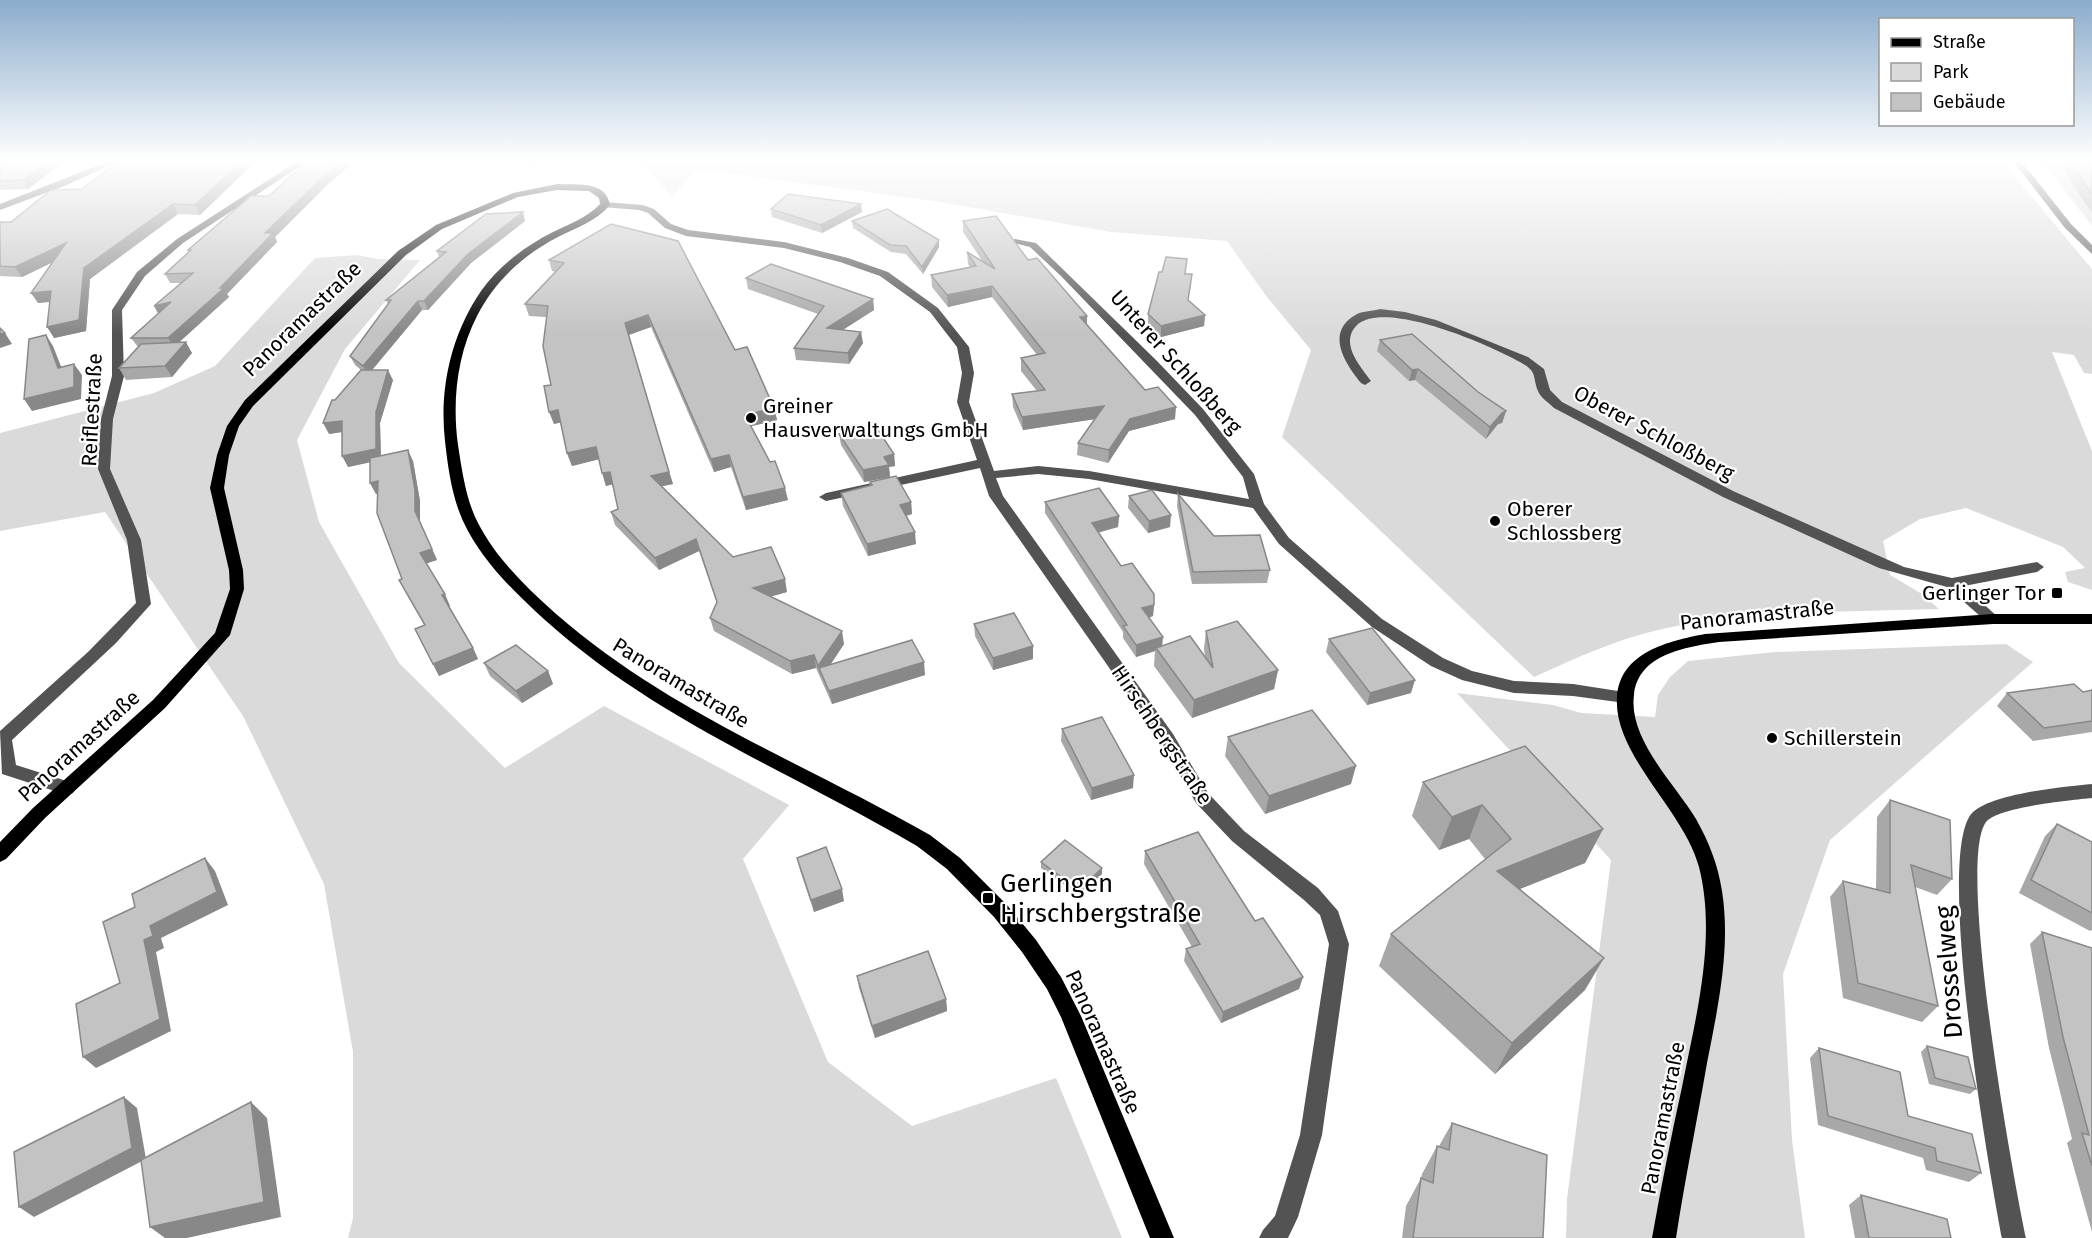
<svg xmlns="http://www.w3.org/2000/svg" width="2092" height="1238" viewBox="0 0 2092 1238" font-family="'Fira Sans',sans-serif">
	<rect width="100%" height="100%" fill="#fff"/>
	<g fill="#dadada">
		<path d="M640,161H2002L2092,269V374L2084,373L2074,355L2052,352L2092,451V590L2068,582L2065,572L2085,568L2063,547L1966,508L1920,519L1883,541L1890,575L1922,594L1939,609C1847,612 1753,610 1662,629C1617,639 1576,658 1534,677L1282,437L1311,350L1267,297L1227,241L1111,232L934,201L697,169L672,196Z"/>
		<path d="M2042,161H2092V226Z"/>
		<path d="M357,255L378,259L420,260L345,349L297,440L319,522L399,663L505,768L604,706L789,805L743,859L828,1062L912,1126L1056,1078L1122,1238H348L353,1218V1052L324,884L243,716L105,512L0,531V433L154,393L215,366L315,258Z"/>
		<path d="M2006,644L2033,662L1830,840L1783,974L1792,1140L1805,1238H1566L1567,1199L1611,860L1457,693L1553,705L1581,713L1655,717L1658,695L1670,677L1688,661L1775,652Z"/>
	</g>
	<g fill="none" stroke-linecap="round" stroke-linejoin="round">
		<g fill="#535353" fill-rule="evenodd">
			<path d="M109,161H120L64,186L0,210V204Z"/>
			<path d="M298,161H308L183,243L145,276L122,310L124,376L113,419L110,469L141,540L151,604L116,643L12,740L16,765L73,783L76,788L73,793L67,795L2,774L0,731L88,652L136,603L127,540L98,469L101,419L112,376V310L137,272L177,239Z"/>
			<path d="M2013,161H2021L2071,224L2092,245V254L2065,228Z"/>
			<path d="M605,202L643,205L654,209L671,224L688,230L784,242L848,258L888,272L938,308L969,347L974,373L969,402L994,471L1038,466L1089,471L1249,499L1243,477L1195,415L1061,276L1030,247L1010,242L1015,239L1036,243L1157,361L1203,409L1254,474L1264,504L1289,538L1382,619L1443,658L1472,671L1514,681L1573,684L1631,693L1633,697L1631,701L1625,703L1573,696L1514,693L1462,680L1431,666L1372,627L1279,544L1253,508L1089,479L1038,474L996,478L1003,496L1173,734L1208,793L1244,831L1318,888L1338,911L1349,944L1322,1135L1298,1217L1288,1238H1259L1263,1230L1275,1216L1300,1135L1329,944L1320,915L1304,900L1232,841L1196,803L1161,742L989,496L980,468L826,501L819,497L826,493L977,460L957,402L962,373L957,347L930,312L880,276L840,262L784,248L686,236L665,228L648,213L639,210L602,207L600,205Z"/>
			<path d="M1380,309L1405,312L1436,320L1528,357L1544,369L1550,390L1562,402L1733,491L1904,567L1952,578L2037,562L2044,567L2037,572L1964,586L2000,619L1998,623H1988L1947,587L1879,568L1723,497L1554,408C1549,403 1540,397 1538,391C1532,376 1538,372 1520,362C1490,345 1385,299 1357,325C1339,343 1360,366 1371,381L1365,385L1361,383C1345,363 1324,332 1357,314C1363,311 1373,311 1380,309Z"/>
			<path d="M2092,784V798C2072,800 1997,807 1986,822C1956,863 2013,1177 2026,1238H2002C1990,1176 1933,849 1973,812C1994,793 2063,787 2092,784Z"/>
		</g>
		<g fill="#000" fill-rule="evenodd">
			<path d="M557,184C576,185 606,180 610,205C597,221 575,228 558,237C523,255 495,281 477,316C457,355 452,401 458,445C462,471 466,500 478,523C496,558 526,587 555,613C670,713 800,761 930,835L960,858L1007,905L1036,940L1061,977L1081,1016L1174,1238H1150L1061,1017L1047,989L1022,952L994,917L947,869L917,846C788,770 659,722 545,620C514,592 481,560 463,521C452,497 448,468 445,441C439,389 451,335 481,291C499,266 524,247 551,233C567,225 587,218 600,204L599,198L589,191L557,190L518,197L442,229L406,255L253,406L239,426L229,455L224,488L243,570L244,589L230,635L165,708L45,818L6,859L0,862V842L33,808L153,700L215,633L230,589L229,570L210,488L217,455L227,426L245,400L398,251L436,225L513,193Z"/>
			<path d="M1993,614H2092V624H1993L1719,642C1686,647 1638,654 1634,695C1628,739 1675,784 1696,819C1709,842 1718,865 1722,891C1731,948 1718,1007 1707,1063C1697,1121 1685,1179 1676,1238H1652C1661,1187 1671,1137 1682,1087C1696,1016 1717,938 1699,867C1684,810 1613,755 1617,697C1620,652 1669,641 1705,634Z"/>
		</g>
	</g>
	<g fill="#a8a8a8">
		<path d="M0,161H65L28,189L0,190Z"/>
		<path d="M256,161L200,215L178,214L90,279L86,331L54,338L50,302L38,303L53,262L22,277L0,276V222H11Z"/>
		<path d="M2059,161H2092V212L2082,199Z"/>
		<path d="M327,185L275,237L277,242L227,294L229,297L179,342L192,353L172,377L126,380L119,368L138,347L131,338L159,314L182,283H170L165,274L189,252L188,250Z"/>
		<path d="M771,209L862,212L822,233L772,217Z"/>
		<path d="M525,221L471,263L428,310H422L372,370L393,380L380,423L381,456L413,461L420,501V522L437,560L426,563L450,606H449L473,648L478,659L439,676L415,629L425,626L399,580L402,579L378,494H376L370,483V462L348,467L342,432L329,434L335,400L361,370L355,365L350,356L388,304L386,300L439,257L437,251Z"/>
		<path d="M852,221L939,247L923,274L906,254L891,252L853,228Z"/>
		<path d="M963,221L1028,260L1087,316V325L1145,390L1175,419L1129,431L1108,463L1077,455L1078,443L1094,419L1023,430L1013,407L1012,394L1037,391L1021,371V358L1037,355L992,297L948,307L932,287L931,275L970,267L968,264L967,252L983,262L963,232Z"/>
		<path d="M611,224L735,350L774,408L777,420L751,426L788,500L746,510L731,467L714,472L651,327L629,335L673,484L662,486L733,557L787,592L771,596L844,644L830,665L925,675L832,704L816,668L792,674L714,631L710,618L717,603L699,551L659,570L615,525L611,512L618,509L613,484L606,486L599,459L572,466L567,453L561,422L554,424L546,317L529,316L525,304L556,272L552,271L549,260Z"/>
		<path d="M1186,274L1191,285L1188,300L1205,315L1204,326L1161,337L1148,326V314Z"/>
		<path d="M746,278L873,299L874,310L843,330L863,343L849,364L796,360L794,348L818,314L748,289Z"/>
		<path d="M1380,340L1478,392L1506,411L1502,423L1498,424L1486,439L1415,380L1409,381L1377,351Z"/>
		<path d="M839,434L894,454L895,466L889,467L890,477L864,482L841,445Z"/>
		<path d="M870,482L911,502L912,514L906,516L916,544L868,556L843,506L841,493L870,486Z"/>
		<path d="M1178,494L1214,536L1270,570L1267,583L1192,584L1177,506Z"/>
		<path d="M1129,496L1170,527L1148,533L1128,508Z"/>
		<path d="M1045,502L1119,516L1118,527L1098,533L1121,566L1154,605L1153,616L1149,618L1162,645L1205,657L1204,649L1206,631L1278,670L1274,689L1192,718L1154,666L1155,651L1136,657L1123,638V632L1045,513Z"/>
		<path d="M974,624L1033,646V659L993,670L975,636Z"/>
		<path d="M1329,639L1411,693L1367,705L1326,652Z"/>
		<path d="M484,663L548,671L553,684L522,703L490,676Z"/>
		<path d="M2092,690V732L2033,741L1997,706L2007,693L2083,692Z"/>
		<path d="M1062,729L1133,788L1091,800L1061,741Z"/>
		<path d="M1228,737L1351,784L1265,814L1225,756Z"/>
		<path d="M1423,782L1603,829L1585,863L1520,889L1585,990L1495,1074L1379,966L1391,934L1485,859L1469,839L1439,850L1412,816Z"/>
		<path d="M1890,800L1952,879L1937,895L1915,887L1938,1006L1922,1022L1843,998L1830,897L1843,881L1876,890L1877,817Z"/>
		<path d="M2057,824L2092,842V930L2090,931L2019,893L2045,836Z"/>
		<path d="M1145,851L1255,921L1303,977L1299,989L1221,1023L1184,961L1186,949L1192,947L1144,864Z"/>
		<path d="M797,858L844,901L814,912L800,870Z"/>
		<path d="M1041,862L1102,868V874L1079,896L1041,868Z"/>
		<path d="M2042,932L2092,948V1232L2067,1143L2072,1139L2049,1048L2030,944Z"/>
		<path d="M857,976L946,999L947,1011L875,1038L859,988Z"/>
		<path d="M1927,1046L1976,1089L1970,1094L1929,1084L1921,1052Z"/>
		<path d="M1819,1048L1908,1116L1981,1173L1969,1182L1926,1170L1923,1158L1818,1125L1810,1058Z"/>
		<path d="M1452,1123L1543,1238H1402L1406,1206L1421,1178L1422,1174L1437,1146H1439Z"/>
		<path d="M1861,1195L1951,1238H1855L1849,1205Z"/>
	</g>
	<g fill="#888">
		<path d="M49,161H65L28,189L23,180Z"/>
		<path d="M242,161H256L200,215L195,205Z"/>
		<path d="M342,161H355L327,185L275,237L277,242L227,294L229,297L174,347L168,338L265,233L324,176Z"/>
		<path d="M526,161H540L527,164Z"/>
		<path d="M173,204L178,214L90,279L86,331L54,338L47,327L84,268Z"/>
		<path d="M861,204L862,212L822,233L821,225Z"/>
		<path d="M523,212L525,221L471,263L428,310L424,301L468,254Z"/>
		<path d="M939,240V247L923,274L922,267Z"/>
		<path d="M66,243L72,253L22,277L15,267Z"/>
		<path d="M992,286V297L948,307L947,295Z"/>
		<path d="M51,291L57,301L38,303L31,293Z"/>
		<path d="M873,299L874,310L828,339L827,328Z"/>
		<path d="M418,301L422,310L368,375L363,366Z"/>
		<path d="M171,302L159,315L154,306Z"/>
		<path d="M648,315L651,327L628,335L625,323Z"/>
		<path d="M1205,315L1204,326L1161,337V326Z"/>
		<path d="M1087,316V328L1080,317Z"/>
		<path d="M861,332L863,343L849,364L848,353Z"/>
		<path d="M5,333L12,344L0,348V334Z"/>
		<path d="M46,335L53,346L66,379L58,368Z"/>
		<path d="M186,342L192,353L172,377L165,366Z"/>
		<path d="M74,364L82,375L81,399L32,411L24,399Z"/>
		<path d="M1418,369L1415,380L1409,381L1412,370Z"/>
		<path d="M388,370L393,380L380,423L381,460L348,467L342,456L376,412Z"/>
		<path d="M1104,406L1103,418L1023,430L1022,417Z"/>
		<path d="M1176,407L1175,419L1129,431L1108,463L1109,450L1130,419Z"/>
		<path d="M774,408L777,420L748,427L745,415Z"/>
		<path d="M558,410L563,422L554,424L549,412Z"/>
		<path d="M1506,411L1502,423L1498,424L1486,439L1490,427L1502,413Z"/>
		<path d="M342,421L348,431L329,434L323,423Z"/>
		<path d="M596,447L600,459L572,466L567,453Z"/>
		<path d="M408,450L413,461L420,501V522L437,560L425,564L420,553Z"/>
		<path d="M894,454L895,466L889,467L890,477L864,482L863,470L884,457Z"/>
		<path d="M729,455L731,467L714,472L711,459Z"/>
		<path d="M610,472L614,484L606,486L602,473Z"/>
		<path d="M669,472L673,484L654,488L651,476Z"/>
		<path d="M378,481L384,492L376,494L370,483Z"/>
		<path d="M785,488L788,500L746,510L743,497Z"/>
		<path d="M911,502L912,514L901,517L900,505Z"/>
		<path d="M1171,515L1170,527L1148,533L1149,521Z"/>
		<path d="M1119,516L1118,527L1091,534L1092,523Z"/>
		<path d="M915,532L916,544L868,556L867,544Z"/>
		<path d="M696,539L699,551L659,570L655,558Z"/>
		<path d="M785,579L787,592L756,601L753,588Z"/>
		<path d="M445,594L450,606L448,607L442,595Z"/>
		<path d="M1154,605L1153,616L1141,620L1142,608Z"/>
		<path d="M842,631L844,644L823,676L819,668L821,679L818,666Z"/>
		<path d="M1163,637L1162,649L1156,648L1155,651L1136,657V645Z"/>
		<path d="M1033,646V659L993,670V658Z"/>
		<path d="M473,648L478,659L439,676L433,664Z"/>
		<path d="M814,655L816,668L792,674L790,661Z"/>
		<path d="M924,662L925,675L832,704L829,691Z"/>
		<path d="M1278,670L1274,689L1192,718L1194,700Z"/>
		<path d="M548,671L553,684L522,703L516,691Z"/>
		<path d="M1415,680L1411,693L1367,705L1370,693Z"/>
		<path d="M1356,766L1351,784L1265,814L1269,796Z"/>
		<path d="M1134,775L1133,788L1091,800L1092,788Z"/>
		<path d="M1482,805L1469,839L1439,850L1452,817Z"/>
		<path d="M1603,829L1585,863L1482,904L1497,871Z"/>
		<path d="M205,858L215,871L228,905L161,938L164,948L156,952L171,1031L96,1068L83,1057L144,940L150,926Z"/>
		<path d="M1102,868V874L1079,896V890Z"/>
		<path d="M842,889L844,901L814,912L811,900Z"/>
		<path d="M1604,958L1585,990L1495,1074L1512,1043Z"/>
		<path d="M1303,977L1299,989L1221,1023L1223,1012Z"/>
		<path d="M946,999L947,1011L875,1038L872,1026Z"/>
		<path d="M124,1097L137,1108L146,1159L34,1217L19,1207Z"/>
		<path d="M251,1102L267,1118L281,1217L187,1238H165L150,1227Z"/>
	</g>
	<g fill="#c3c3c3" stroke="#888" stroke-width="1.5">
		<path d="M0,161H49L23,180L0,181Z"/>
		<path d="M119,161H242L195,205L173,204L84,268L79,320L47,327L51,291L31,293L66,243L15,267L0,266V222H11L51,190L82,189Z"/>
		<path d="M307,161H342L324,176L265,233H273L220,288H224L168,338H131L171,302L154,306L193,273L165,274L191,250H188L251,196H269Z"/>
		<path d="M2071,161H2092V194L2088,189Z"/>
		<path d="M788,194L861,204L821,225L771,209Z"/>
		<path d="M887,209L939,240L922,267L906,246L890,245L852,221Z"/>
		<path d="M523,212L468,254L424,301H418L363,366L350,356L391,300H386L446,252L437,251L486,214Z"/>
		<path d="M996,216L1028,260L1037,258L1087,316L1080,317L1145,390L1158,387L1176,407L1130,419L1109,450L1078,443L1104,406L1022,417L1012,394L1045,390L1021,358L1045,353L992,286L947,295L931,275L976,266L967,252L995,269L963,221Z"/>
		<path d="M611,224L678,241L735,350L747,347L774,408L745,415L770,462L775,461L785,488L743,497L729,455L711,459L648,315L625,323L669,472L651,476L733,557L771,547L785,579L753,588L842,631L818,666L814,655L790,661L710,618L717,602L696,539L655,558L611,512L618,509L610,472L602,473L596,447L567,453L558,410L549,412L544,386L551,385L543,346L548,306L525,304L564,263L549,260Z"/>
		<path d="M1166,257L1187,259L1185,274H1192L1188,300L1205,315L1161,326L1148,314L1159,272H1162Z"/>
		<path d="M771,264L873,299L827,328L861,332L848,353L794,348L824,306L746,278Z"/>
		<path d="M0,328L5,333L0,334Z"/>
		<path d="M1412,334L1478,392L1506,411L1502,413L1490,427L1418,369L1412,370L1380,340Z"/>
		<path d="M46,335L58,368L74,364V387L24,399L29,339Z"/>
		<path d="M186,342L165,366L119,368L141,344Z"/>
		<path d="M361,370H388L376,412V449L342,456V421L323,423L332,400H335Z"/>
		<path d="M874,424L894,454L884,457L889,465L863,470L839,434Z"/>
		<path d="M408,450L415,490V511L432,549L420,553L445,594L442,595L473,648L433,664L415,629L425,625L399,580L402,579L377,513L378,481L370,483V458Z"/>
		<path d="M896,476L911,502L900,505L915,532L867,544L841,493L872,485L870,482Z"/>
		<path d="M1099,488L1119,516L1092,523L1121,566L1132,563L1154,594V605L1142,608L1163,637L1136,645L1123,626L1127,625L1045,502Z"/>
		<path d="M1152,490L1171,515L1149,521L1129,496Z"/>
		<path d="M1178,494L1214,536L1260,535L1270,570L1193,572Z"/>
		<path d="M1014,613L1033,646L993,658L974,624Z"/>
		<path d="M1237,621L1278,670L1194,700L1156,648L1190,636L1213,668L1206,631Z"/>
		<path d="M1372,628L1415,680L1370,693L1329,639Z"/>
		<path d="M912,640L924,662L829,691L819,668Z"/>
		<path d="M516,645L548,671L516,691L484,663Z"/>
		<path d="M2074,684L2083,692L2092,690V721L2044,728L2007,693Z"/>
		<path d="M1312,710L1356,766L1269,796L1228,737Z"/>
		<path d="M1102,717L1134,775L1092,788L1062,729Z"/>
		<path d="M1525,746L1603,829L1497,871L1604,958L1512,1043L1391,934L1511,839L1482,805L1452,817L1423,782Z"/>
		<path d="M1890,800L1950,820L1952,879L1911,865L1938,1006L1858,983L1843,881L1890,893Z"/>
		<path d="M2057,824L2092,842V913L2031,880Z"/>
		<path d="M1198,832L1255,921L1263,918L1303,977L1223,1012L1186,949L1200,944L1145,851Z"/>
		<path d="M1065,840L1102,868L1079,890L1041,862Z"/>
		<path d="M826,847L842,889L811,900L797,858Z"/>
		<path d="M205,858L217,892L150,926L153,936L144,940L160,1019L83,1057L76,1004L120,983L103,922L135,907L132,894Z"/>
		<path d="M2042,932L2092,948V1166L2082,1133L2089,1135L2063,1037Z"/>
		<path d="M928,951L946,999L872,1026L857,976Z"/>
		<path d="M1927,1046L1968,1057L1976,1089L1935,1078Z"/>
		<path d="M1819,1048L1900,1072L1908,1116L1972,1134L1981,1173L1937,1161L1935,1148L1828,1116Z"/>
		<path d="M124,1097L132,1148L19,1207L14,1152Z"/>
		<path d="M251,1102L264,1202L150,1227L141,1160Z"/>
		<path d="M1452,1123L1547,1155L1543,1238H1413L1421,1178L1433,1183L1437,1146L1449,1150Z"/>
		<path d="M1861,1195L1947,1219L1951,1238H1869Z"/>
	</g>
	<linearGradient id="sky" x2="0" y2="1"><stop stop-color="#8baccc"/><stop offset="0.48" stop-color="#fff"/><stop offset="1" stop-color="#fff" stop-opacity="0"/></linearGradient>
	<rect width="2092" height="334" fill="url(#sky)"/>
	<g fill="#000" stroke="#fff" stroke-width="2">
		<circle cx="751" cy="418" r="6"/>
		<circle cx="1495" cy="521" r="6"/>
		<rect x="2051" y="587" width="12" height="12" rx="3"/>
		<circle cx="1772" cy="738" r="6"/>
		<rect x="982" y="892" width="12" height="12" rx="3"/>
	</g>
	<g text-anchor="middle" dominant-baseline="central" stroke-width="4.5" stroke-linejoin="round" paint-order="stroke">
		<g font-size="21" fill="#000" stroke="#fff">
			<text transform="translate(302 319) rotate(-44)">Panoramastraße</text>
			<text transform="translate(1176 362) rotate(48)">Unterer Schloßberg</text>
			<text transform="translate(92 410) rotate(-87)">Reiflestraße</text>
			<text transform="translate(1654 433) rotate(28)">Oberer Schloßberg</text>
			<text transform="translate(1757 615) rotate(-6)">Panoramastraße</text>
			<text transform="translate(681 683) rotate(31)">Panoramastraße</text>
			<text transform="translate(1162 735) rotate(56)">Hirschbergstraße</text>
			<text transform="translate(79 746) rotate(-42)">Panoramastraße</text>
			<text transform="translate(1103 1042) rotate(66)">Panoramastraße</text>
			<text transform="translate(1663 1118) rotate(-79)">Panoramastraße</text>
		</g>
		<g font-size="21" fill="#000" stroke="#fff" text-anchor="start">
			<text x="763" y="406">Greiner<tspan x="763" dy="24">Hausverwaltungs GmbH</tspan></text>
			<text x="1507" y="509">Oberer<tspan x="1507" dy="24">Schlossberg</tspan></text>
			<text x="2045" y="593" text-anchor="end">Gerlinger Tor</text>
			<text x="1784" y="738">Schillerstein</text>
		</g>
		<g font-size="26" fill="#000" stroke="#fff" text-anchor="start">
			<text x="1000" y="883">Gerlingen<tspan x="1000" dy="30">Hirschbergstraße</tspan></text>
		</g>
		<g font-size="26" fill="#000" stroke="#fff">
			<text transform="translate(1949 972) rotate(-94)">Drosselweg</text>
		</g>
	</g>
	<rect x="1879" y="18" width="195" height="108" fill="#ffffff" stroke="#999999" stroke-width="1.5"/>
	<rect x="1891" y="38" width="30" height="9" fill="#000000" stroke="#999999" stroke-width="1.5"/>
	<text x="1933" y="48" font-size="18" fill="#000000">Straße</text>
	<rect x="1891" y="63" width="30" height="18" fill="#dadada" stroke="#999999" stroke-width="1.5"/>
	<text x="1933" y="78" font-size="18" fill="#000000">Park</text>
	<rect x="1891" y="93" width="30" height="18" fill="#c3c3c3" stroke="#999999" stroke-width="1.5"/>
	<text x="1933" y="108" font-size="18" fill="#000000">Gebäude</text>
</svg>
